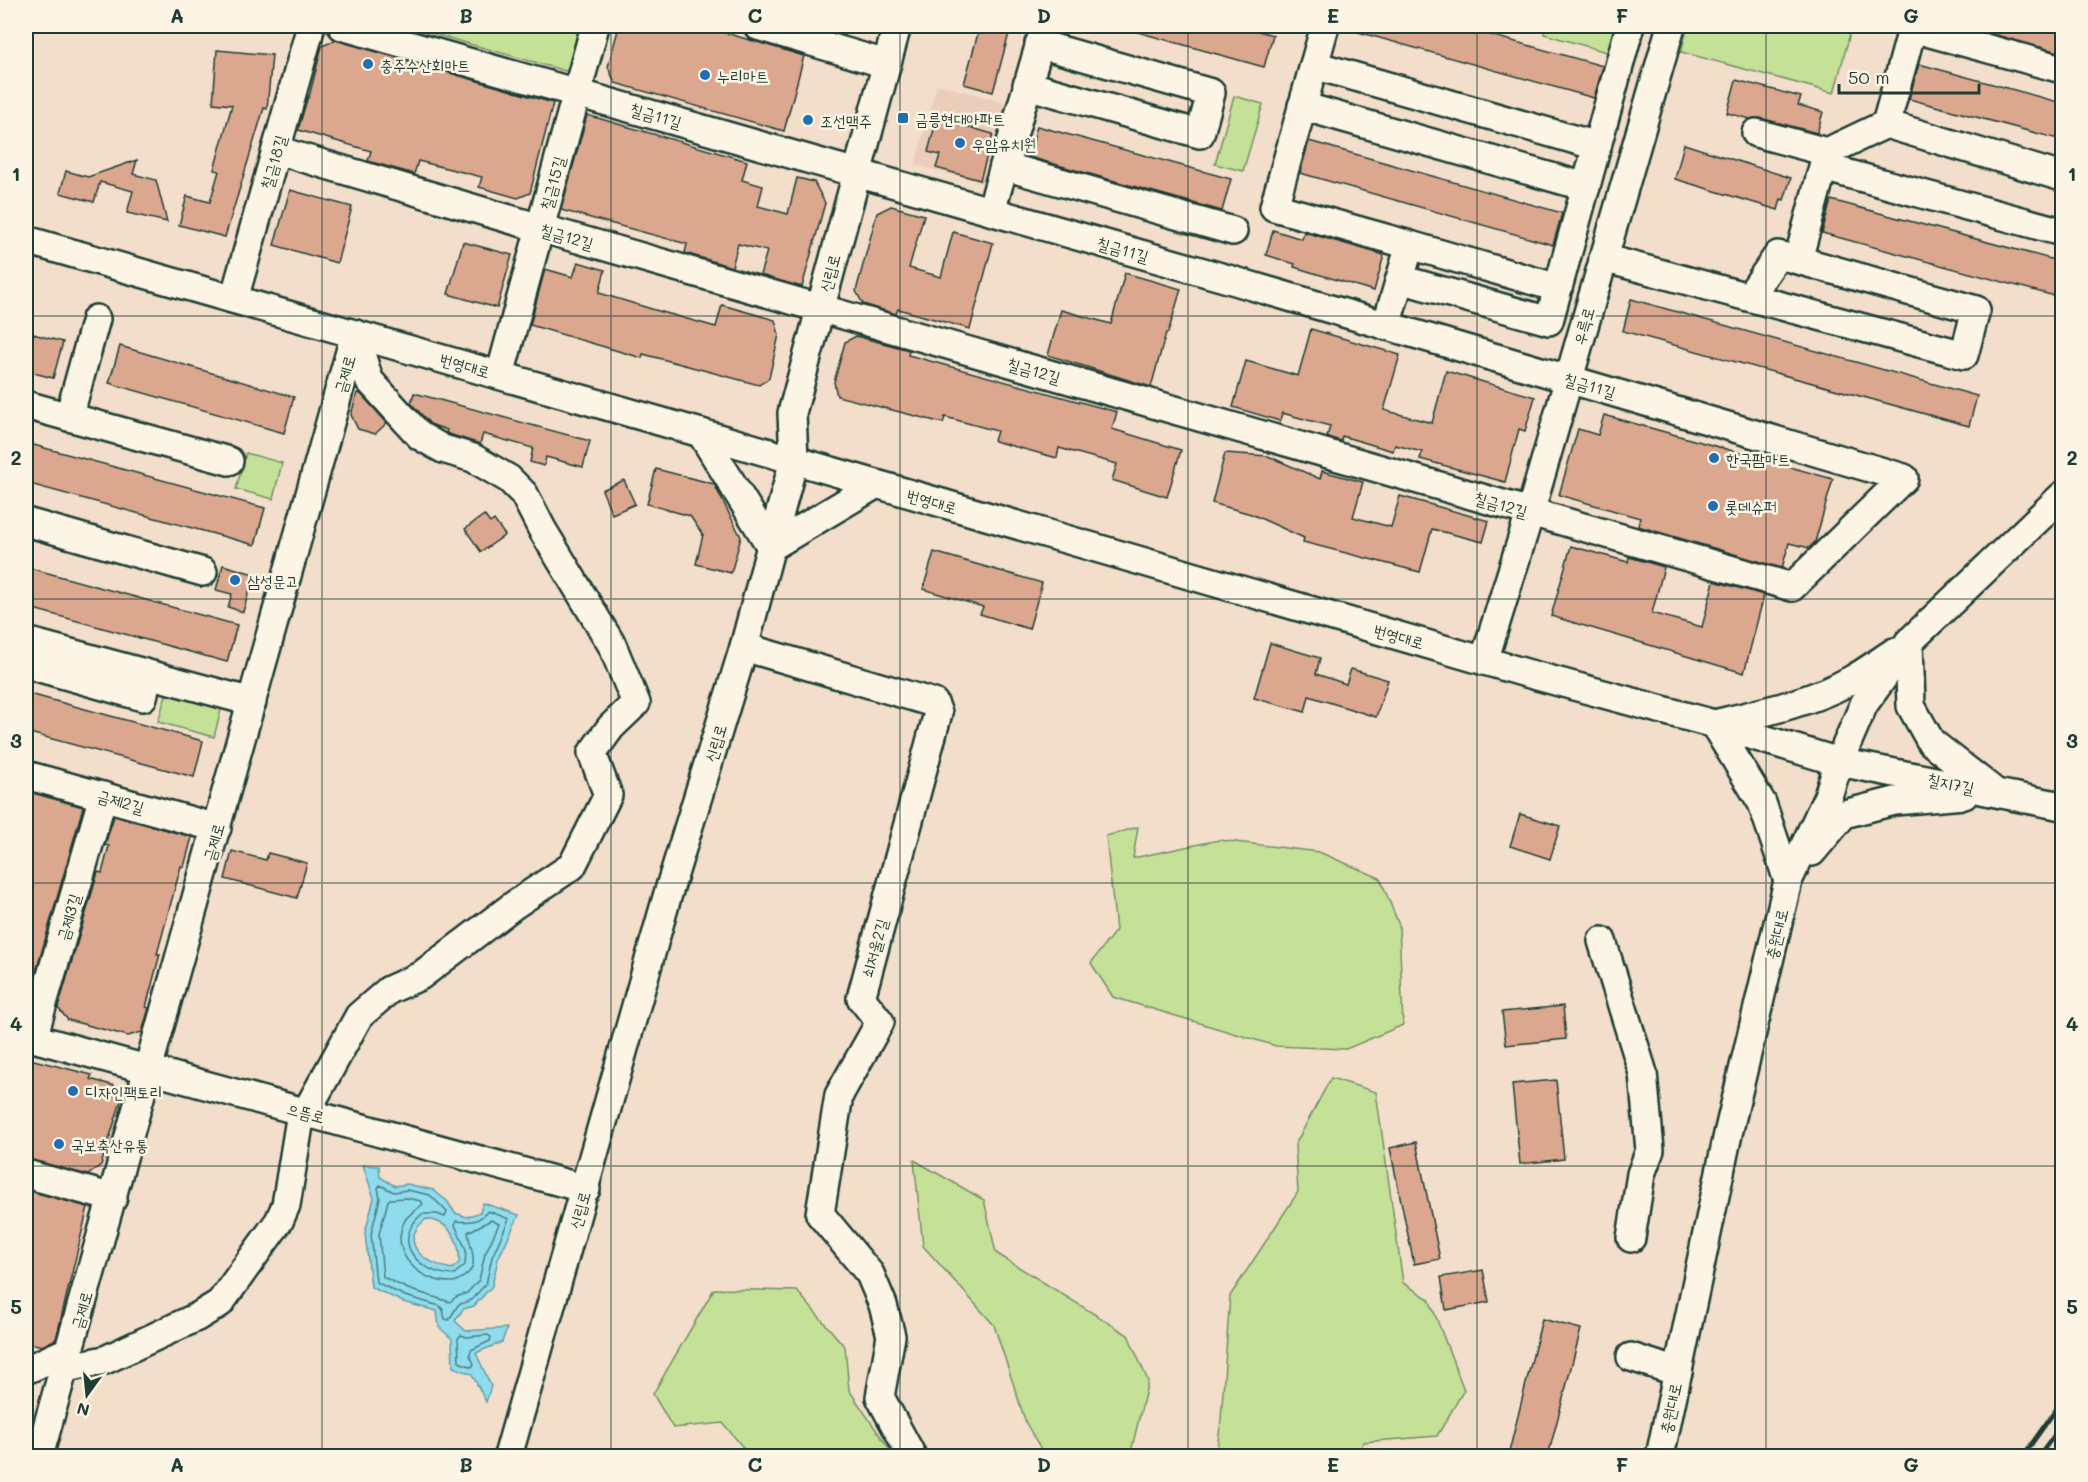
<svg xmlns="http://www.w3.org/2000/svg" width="2088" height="1482" viewBox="0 0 2088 1482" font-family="Mali,'Poor Story',sans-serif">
	<rect width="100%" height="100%" fill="#f2decb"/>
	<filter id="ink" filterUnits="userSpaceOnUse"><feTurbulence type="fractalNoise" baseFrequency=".0167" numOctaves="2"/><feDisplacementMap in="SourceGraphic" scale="12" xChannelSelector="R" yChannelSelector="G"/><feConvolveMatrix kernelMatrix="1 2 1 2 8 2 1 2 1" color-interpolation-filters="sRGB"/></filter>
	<g filter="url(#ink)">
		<path fill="#ebceb9" d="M937,84L1007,103L985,184L915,165Z"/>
		<g fill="#c5e198" stroke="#728f66" stroke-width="1.5">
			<path d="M406,26H582L569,72Z"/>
			<path d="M1546,26H1618L1610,53L1544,34Z"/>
			<path d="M1688,26H1852L1834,93L1681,52Z"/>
			<path d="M1234,96L1263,104L1243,171L1215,164Z"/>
			<path d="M246,453L282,463L273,499L236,489Z"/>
			<path d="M168,688L223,702L214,737L158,722Z"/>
			<path d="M1138,827L1133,858L1219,840L1319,852L1380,878L1399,925L1403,1025L1346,1049L1276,1046L1113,997L1091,963L1116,930L1106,836Z"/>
			<path d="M1331,1078L1376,1092L1403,1283L1429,1299L1464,1390L1437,1436L1363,1442L1359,1456H1216L1221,1420L1230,1296L1298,1192L1295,1145Z"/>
			<path d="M914,1160L984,1200L996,1253L1128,1335L1148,1381L1130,1456H1045L1026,1423L994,1325L923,1246Z"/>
			<path d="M714,1289L797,1291L845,1347L849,1390L894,1456H750L723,1423L673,1428L653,1394Z"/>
		</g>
		<path fill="#8fdcee" stroke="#629ca4" stroke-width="1.5" fill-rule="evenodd" d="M363,1165L379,1166L380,1177L395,1186L407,1184L433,1190L447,1201L455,1213L467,1217L480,1212L483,1203L519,1215L498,1259L492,1286L474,1306L463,1309L455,1321L466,1331L507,1328L502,1342L476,1353L491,1386L486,1402L472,1374L453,1367L452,1339L439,1327L437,1311L403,1302L371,1287L365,1233L374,1198ZM426,1219C450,1221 461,1241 459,1263L452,1269C425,1264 396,1243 426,1219Z"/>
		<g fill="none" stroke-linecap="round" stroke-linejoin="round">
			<g stroke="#4c7d7e" stroke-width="1.5">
				<path d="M380,1185L394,1192L407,1190L430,1195L447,1212L445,1217L437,1214H422C389,1242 419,1273 453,1275L465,1265L466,1250L455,1225L456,1221C471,1222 477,1223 488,1211L509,1219L492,1257L486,1284L471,1300L458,1305L449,1320L445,1319L443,1310L440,1306L405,1296L376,1282L371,1234L380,1198L378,1188Z"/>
				<path d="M407,1198L421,1201L423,1204C417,1209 409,1214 405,1220C387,1254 422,1284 454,1282C484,1270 471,1254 468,1232L491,1220L499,1224L485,1254L479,1280L467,1293L456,1297L450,1302L408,1289L383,1277L379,1234L388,1201L390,1199Z"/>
				<path d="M461,1335L467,1337L488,1335L491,1337L490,1341L471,1350L470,1355L474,1364L472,1367L459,1362L458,1338Z"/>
			</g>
		</g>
		<g fill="#dba78f" stroke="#1f3d34" stroke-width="1.5">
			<path d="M619,26H702L804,56L784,131L615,83L608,67Z"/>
			<path d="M980,26H1011L993,92L964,84Z"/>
			<path d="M1130,26H1240L1273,35L1264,67L1130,30Z"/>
			<path d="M1352,26H1458L1603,66L1594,98L1351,30Z"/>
			<path d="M1963,26H2053L2062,28V53Z"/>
			<path d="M336,40L553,103L530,193L518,198L479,187L482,177L418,161L414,174L368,161L371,151L298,130L308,96L309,97L322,46Z"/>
			<path d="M217,50L272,55L267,109L264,108L225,237L179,225L187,196L210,202L219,171L214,170L232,105L213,103Z"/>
			<path d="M1919,64L2062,103V140L1909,99Z"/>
			<path d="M1736,80L1801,97L1798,105L1823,112L1817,133L1760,118L1750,119L1727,113Z"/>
			<path d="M587,115L747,161L742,180L763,186L758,206L788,214L797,178L814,182L825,203L802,287L760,275L767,251L738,244L732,267L685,253L687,244L561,210Z"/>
			<path d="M937,118L993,134L980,180L936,168L940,155L928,152Z"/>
			<path d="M1037,126L1231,179L1222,211L1029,157Z"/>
			<path d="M1309,141L1562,213L1553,245L1300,173Z"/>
			<path d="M1684,144L1791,178L1784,200L1781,199L1778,210L1675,179Z"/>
			<path d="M137,160L133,174L156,180L167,222L127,213L133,191L100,182L94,202L60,193L66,171L88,177Z"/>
			<path d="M290,190L352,207L337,263L274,245Z"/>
			<path d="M1831,200L2062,262V298L1822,233Z"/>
			<path d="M891,206L924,215L909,268L941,277L953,232L993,243L970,329L898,309L896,314L863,304L856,291L877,213Z"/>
			<path d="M1273,230L1302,239L1304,232L1384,255L1374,291L1294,267L1295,264L1266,255Z"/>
			<path d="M463,242L512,255L497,308L448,294Z"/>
			<path d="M578,262L605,270L599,293L655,310L716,327L722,305L775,320L779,335L769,378L759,385L643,354L642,358L530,325L545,269L573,277Z"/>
			<path d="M1125,273L1181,289L1168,333H1166L1151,387L1048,355L1061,310L1111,324Z"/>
			<path d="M1631,299L1977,396L1969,426L1623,331Z"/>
			<path d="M1311,329L1400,355L1384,410L1432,423L1446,371L1535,397L1525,431L1519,429L1505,482L1420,459L1422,452L1395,445L1393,451L1342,436L1341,441L1327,437L1330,426L1282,413L1280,421L1233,407L1246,361L1298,376Z"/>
			<path d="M26,332L63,342L53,378L26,371Z"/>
			<path d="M856,336L909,350L908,355L1117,412L1112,429L1181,450L1167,497L1112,480L1117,464L1059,448L1057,458L994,441L997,431L945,417L943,423L837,396L834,382L845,342Z"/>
			<path d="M120,346L294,397L284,433L109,383Z"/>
			<path d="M357,393L361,394L387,423L375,434L358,429L351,415Z"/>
			<path d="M414,393L590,441L583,467L546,457L544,466L530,462L533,448L483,434L480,444L449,434L446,433L447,430L430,424L411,403Z"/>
			<path d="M1604,415L1833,479L1815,542L1809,548L1789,543L1782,568L1638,526L1640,518L1559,495L1578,429L1598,435Z"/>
			<path d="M30,444L265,508L255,545L26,483V460Z"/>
			<path d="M1225,453L1268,456L1320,479L1322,471L1363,482L1353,517L1391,527L1400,496L1489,521L1483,542L1432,529L1420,572L1303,542L1304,538L1251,514L1212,503Z"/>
			<path d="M656,469L714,484L741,537L731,573L696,564L703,535L690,516L647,504Z"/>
			<path d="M624,480L635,504L612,514L602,490Z"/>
			<path d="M484,515L490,523L494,520L505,535L481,552L465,529Z"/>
			<path d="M1571,546L1628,562L1629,557L1664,567L1652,613L1702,627L1714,581L1764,595L1744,673L1551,616Z"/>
			<path d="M934,552L1042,583L1029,629L980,614L983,607L923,589Z"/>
			<path d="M223,565L254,574L243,612L228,607L232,594L216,590Z"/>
			<path d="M26,567L237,625L227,662L26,607Z"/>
			<path d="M1270,643L1320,658L1316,674L1346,684L1351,669L1388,680L1376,717L1309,696L1305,712L1254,698Z"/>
			<path d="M26,693L203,741L194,777L26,732Z"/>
			<path d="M26,791L83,807L26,1007V881L30,864L26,862Z"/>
			<path d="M1520,814L1560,826L1550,859L1510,846Z"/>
			<path d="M114,816L192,837L184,867L181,866L157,954H160L146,1007L149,1008L142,1032L128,1036L68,1020L58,1008L98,872L102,873L109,846L105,845Z"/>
			<path d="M232,851L266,860L268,853L307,863L297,898L225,879Z"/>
			<path d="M1563,1006L1566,1039L1506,1045L1502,1012Z"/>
			<path d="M26,1058L92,1075L90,1079L115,1086L122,1098L101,1165L88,1175L26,1159Z"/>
			<path d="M1556,1080L1564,1159L1520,1164L1512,1084Z"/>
			<path d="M1416,1142L1440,1259L1414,1264L1390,1148Z"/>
			<path d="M26,1190L88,1207L56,1339L42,1346L26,1342Z"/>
			<path d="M1483,1270L1489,1302L1446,1310L1441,1277Z"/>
			<path d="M1542,1319L1581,1329L1548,1456H1508Z"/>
		</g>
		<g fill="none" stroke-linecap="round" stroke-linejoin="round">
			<defs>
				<g id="minor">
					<path d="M758,26L886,64"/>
					<path d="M1325,26L1274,207L1410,245L1386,326"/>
					<path d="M1912,28L2062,69"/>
					<path d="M1314,65L1597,146"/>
					<path d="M1027,85L1200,134L1211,93L1039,44"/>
					<path d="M1302,106L1586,187"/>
					<path d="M1886,124L2062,177"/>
					<path d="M1756,133L1827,152"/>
					<path d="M276,150L540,228L1792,587L1904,478L1235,281L342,26"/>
					<path d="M1004,166L1233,231"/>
					<path d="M1823,167L2062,232"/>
					<path d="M991,211L1045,26"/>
					<path d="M26,240L701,433L1526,673L1714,724L1839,762L2062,806"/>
					<path d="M1410,245L1558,288L1630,26"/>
					<path d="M1603,258L1964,355L1976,310L1798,260L1827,152L1886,124L1913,26"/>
					<path d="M1400,279L1549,321L1558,288"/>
					<path d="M1749,297L1778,255L1798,260"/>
					<path d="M234,299L311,26"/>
					<path d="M96,319L69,417L229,461"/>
					<path d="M500,375L595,26"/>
					<path d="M26,405L69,417"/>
					<path d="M701,433L771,547"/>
					<path d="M26,522L203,572"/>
					<path d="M771,547L875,485"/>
					<path d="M26,641L252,702"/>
					<path d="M1909,642L1911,706L1931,742L1991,789"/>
					<path d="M744,647L934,703L938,713L861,998L880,1022L839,1095L820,1214L870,1274L883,1305L891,1336L880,1397L912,1456"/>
					<path d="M1484,661L1530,513L1671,26"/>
					<path d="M26,664L143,697L148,675"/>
					<path d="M26,775L217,828"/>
					<path d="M1812,852L1844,814L1895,801L1964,795"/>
					<path d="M1788,881L1762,803L1714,724C1756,714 1813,702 1851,680C1866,672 1880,661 1894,652"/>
					<path d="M1602,941L1643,1073L1650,1150L1641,1174L1631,1238"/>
					<path d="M26,1036L586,1189"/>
					<path d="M33,1038L103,796"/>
					<path d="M26,1174L113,1198"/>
					<path d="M1631,1357L1678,1372"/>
					<path d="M65,1368L105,1360L197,1317L220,1303L279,1221L286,1205L299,1125L359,1016L389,990L420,976L514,905L572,866L608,795L592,753L611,727L636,703L612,645L542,529L524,494L509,479L473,458L443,449L420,436L369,380L355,334"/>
					<path d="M26,1370L70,1350"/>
					<path d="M39,1456L355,334"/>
					<path d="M508,1456L667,897L744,647L794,460L792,413L897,26"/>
					<path d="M1660,1456L1728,1134L1788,881L1828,796L1839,762L1864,704L1909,642L2062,496"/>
				</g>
			</defs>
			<use href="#minor" stroke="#1f3d34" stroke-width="32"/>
			<use href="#minor" stroke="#fcf5e5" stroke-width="27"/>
			<g stroke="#1f3d34" stroke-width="4.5">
				<path d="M2023,1456L2062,1401"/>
				<path d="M2039,1456L2062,1425"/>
			</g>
		</g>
	</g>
	<path fill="none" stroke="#1f3d34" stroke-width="1.5" stroke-opacity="0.55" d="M322,26V1456M611,26V1456M900,26V1456M1188,26V1456M1477,26V1456M1766,26V1456M26,316H2062M26,599H2062M26,883H2062M26,1166H2062"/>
	<g fill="#1f6fb2" stroke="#fcf5e5" stroke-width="2">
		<circle cx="368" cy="64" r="6"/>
		<circle cx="705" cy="75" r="6"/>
		<rect x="897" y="112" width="12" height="12" rx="3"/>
		<circle cx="808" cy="120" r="6"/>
		<circle cx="960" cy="143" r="6"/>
		<circle cx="1714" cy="458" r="6"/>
		<circle cx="1713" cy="506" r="6"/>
		<circle cx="235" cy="580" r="6"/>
		<circle cx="73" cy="1091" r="6"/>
		<circle cx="59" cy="1144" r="6"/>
	</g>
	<g text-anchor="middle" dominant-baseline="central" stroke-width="5" stroke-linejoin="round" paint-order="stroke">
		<g font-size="16" fill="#1f3d34" stroke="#fcf5e5" text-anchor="start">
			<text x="380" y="64">충주수산회마트</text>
			<text x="717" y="75">누리마트</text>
			<text x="915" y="118">금릉현대아파트</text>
			<text x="820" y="120">조선맥주</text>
			<text x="972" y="143">우암유치원</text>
			<text x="1726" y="458">한국팜마트</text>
			<text x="1725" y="506">롯데슈퍼</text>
			<text x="247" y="580">삼성문고</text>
			<text x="85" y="1091">디자인팩토리</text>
			<text x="71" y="1144">국보축산유통</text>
		</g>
		<g font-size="16" fill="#1f3d34" stroke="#fcf5e5">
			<text transform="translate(656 115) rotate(16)">칠금11길</text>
			<text transform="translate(273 162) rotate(-74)">칠금18길</text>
			<text transform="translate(552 183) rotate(-75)">칠금15길</text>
			<text transform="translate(567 236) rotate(16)">칠금12길</text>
			<text transform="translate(1123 249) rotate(16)">칠금11길</text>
			<text transform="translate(829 273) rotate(-75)">신립로</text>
			<text transform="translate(1583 326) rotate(-74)">우륵로</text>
			<text transform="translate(465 365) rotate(16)">번영대로</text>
			<text transform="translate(1034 370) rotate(16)">칠금12길</text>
			<text transform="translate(344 374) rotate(-74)">금제로</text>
			<text transform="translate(1590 385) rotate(16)">칠금11길</text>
			<text transform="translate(932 501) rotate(16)">번영대로</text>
			<text transform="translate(1501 504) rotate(16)">칠금12길</text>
			<text transform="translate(1399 636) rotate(16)">번영대로</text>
			<text transform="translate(715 743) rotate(-73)">신립로</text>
			<text transform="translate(1951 783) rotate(12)">칠지7길</text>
			<text transform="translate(121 801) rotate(16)">금제2길</text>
			<text transform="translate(213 842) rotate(-74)">금제로</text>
			<text transform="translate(68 917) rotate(-74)">금제3길</text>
			<text transform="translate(1776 934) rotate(-77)">충원대로</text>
			<text transform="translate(874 948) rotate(-75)">쇠저울2길</text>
			<text transform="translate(306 1112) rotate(15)">으뜸로</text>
			<text transform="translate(579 1210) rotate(-74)">신립로</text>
			<text transform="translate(81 1310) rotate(-74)">금제로</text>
			<text transform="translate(1670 1408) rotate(-78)">충원대로</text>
		</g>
	</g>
	<rect width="2088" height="1482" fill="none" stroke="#fcf5e5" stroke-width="66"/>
	<g transform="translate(87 1395) rotate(195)" stroke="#fcf5e5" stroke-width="4.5" paint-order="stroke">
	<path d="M0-4.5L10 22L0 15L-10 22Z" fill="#1f3d34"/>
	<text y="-9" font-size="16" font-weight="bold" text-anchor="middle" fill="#1f3d34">N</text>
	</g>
	<path d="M1839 84v9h140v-9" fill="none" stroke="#1f3d34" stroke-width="3"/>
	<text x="1848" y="84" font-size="18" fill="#1f3d34" stroke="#fcf5e5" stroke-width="4.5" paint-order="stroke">50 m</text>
	<rect x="33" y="33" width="2022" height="1416" fill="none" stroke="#1f3d34" stroke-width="2"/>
	<g font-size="20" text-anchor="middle" font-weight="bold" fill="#1f3d34">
		<text x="177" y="23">A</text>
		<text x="466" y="23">B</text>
		<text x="755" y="23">C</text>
		<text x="1044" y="23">D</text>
		<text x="1333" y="23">E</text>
		<text x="1622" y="23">F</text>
		<text x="1911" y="23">G</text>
		<text x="16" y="181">1</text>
		<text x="2072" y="181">1</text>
		<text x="16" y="465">2</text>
		<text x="2072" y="465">2</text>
		<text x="16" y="748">3</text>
		<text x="2072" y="748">3</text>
		<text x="16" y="1031">4</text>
		<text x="2072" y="1031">4</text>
		<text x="16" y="1314">5</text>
		<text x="2072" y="1314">5</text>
		<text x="177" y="1472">A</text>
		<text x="466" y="1472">B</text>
		<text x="755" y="1472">C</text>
		<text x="1044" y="1472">D</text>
		<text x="1333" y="1472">E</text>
		<text x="1622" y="1472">F</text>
		<text x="1911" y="1472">G</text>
	</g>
</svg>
